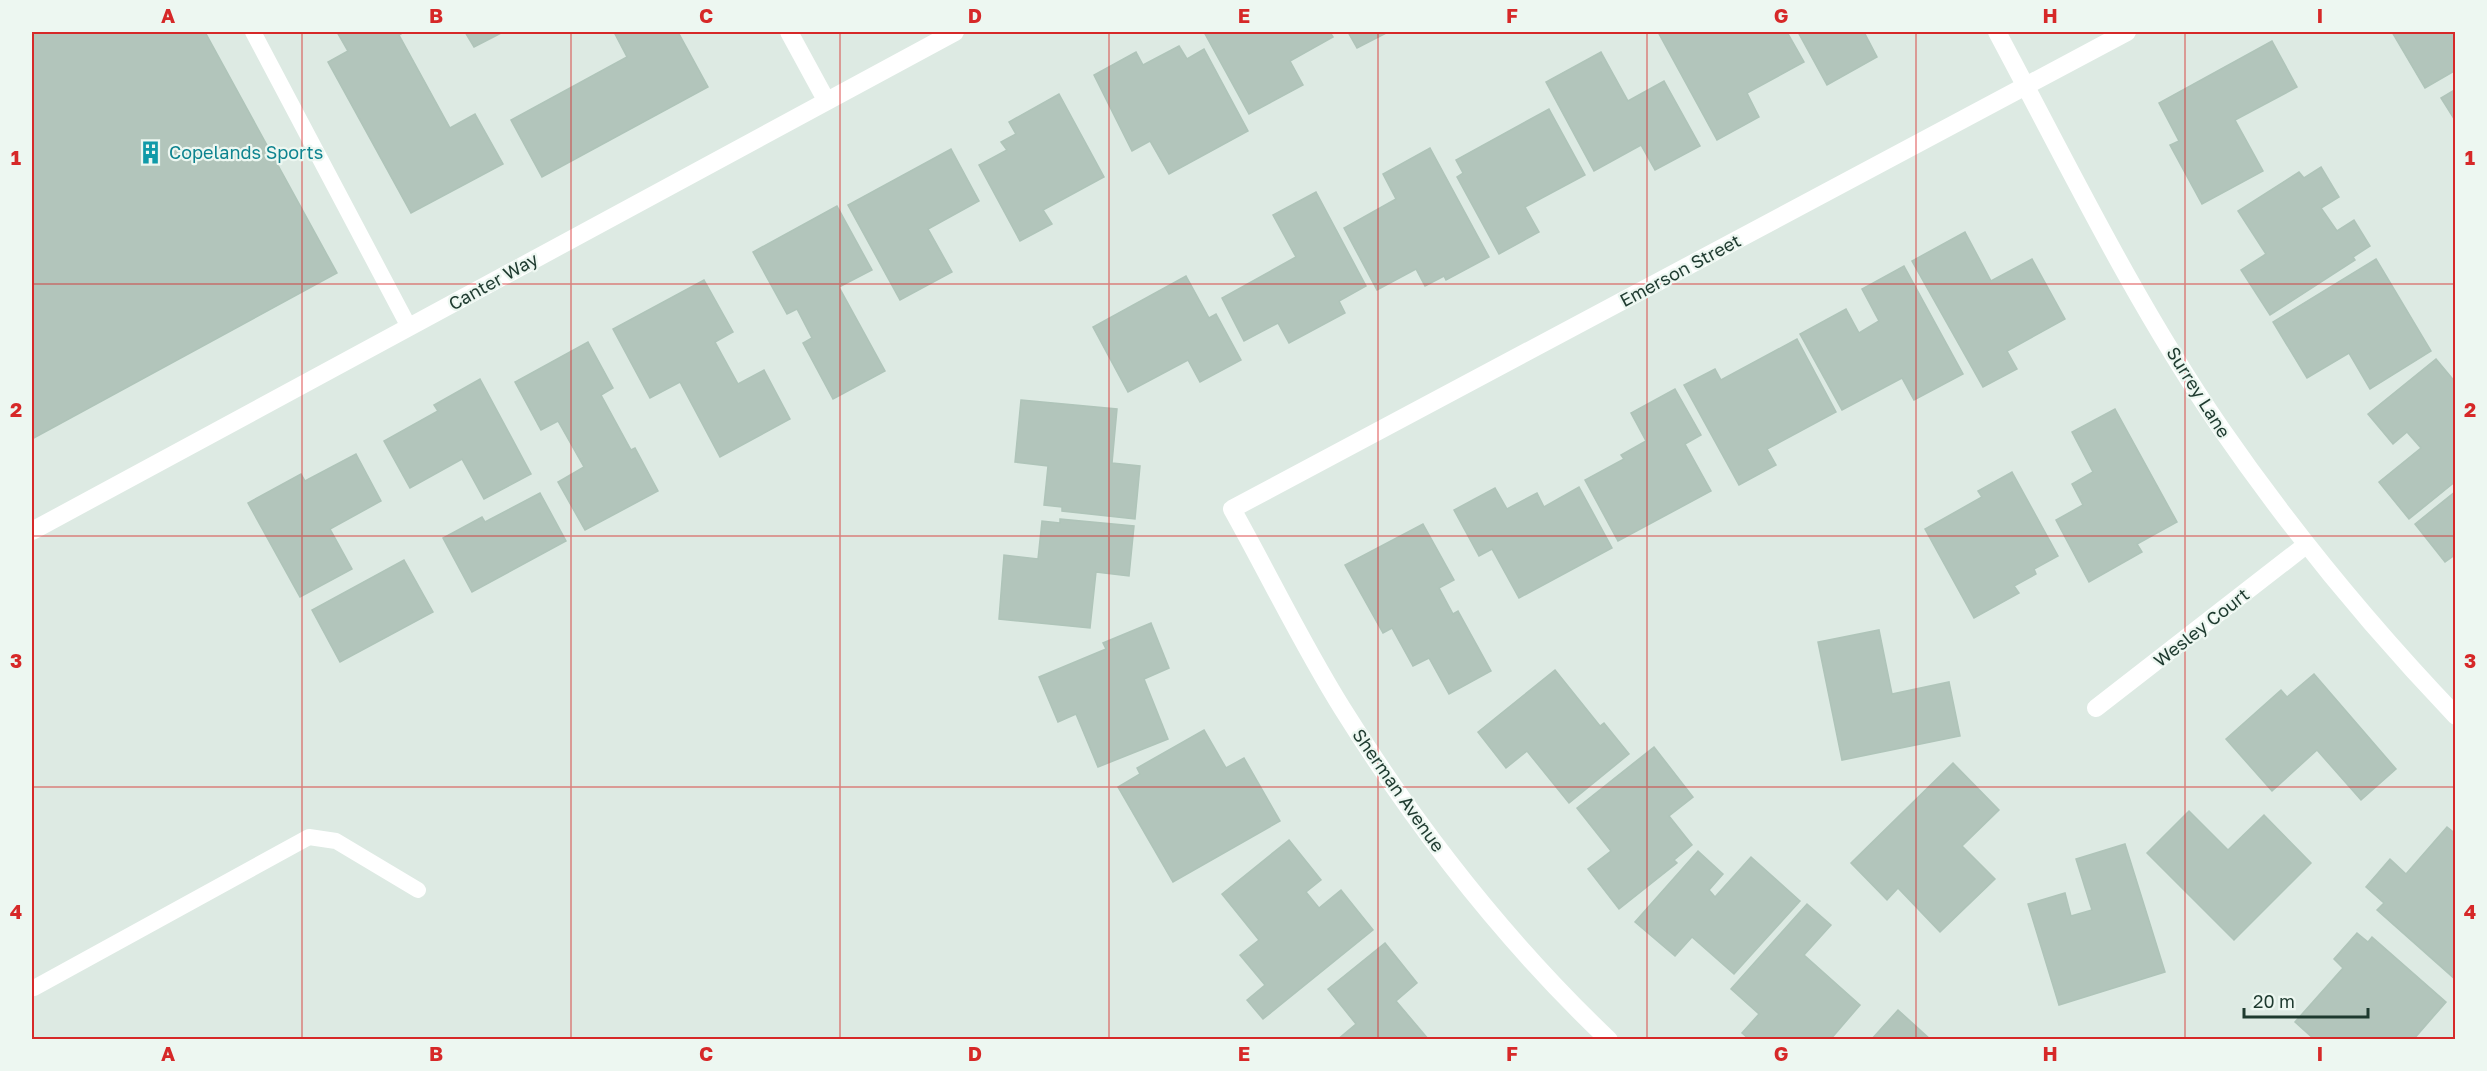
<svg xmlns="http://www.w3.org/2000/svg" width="2487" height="1071" viewBox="0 0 2487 1071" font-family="'Golos Text',sans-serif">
	<rect width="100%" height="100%" fill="#ddeae3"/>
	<g fill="#b2c5bb" stroke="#afc4b9" stroke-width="1.5">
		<path d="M32,32H205L337,273L32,439Z"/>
		<path d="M337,32H404L399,35L450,128L475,114L503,164L411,213L328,62L348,51Z"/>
		<path d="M465,32H503L474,47Z"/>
		<path d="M614,32H678L708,87L542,177L511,120L627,57Z"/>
		<path d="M1204,32H1330L1333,37L1290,61L1303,85L1249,114Z"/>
		<path d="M1348,32H1388L1357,48Z"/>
		<path d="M1658,32H1787L1804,62L1747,93L1759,117L1717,140Z"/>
		<path d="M1798,32H1864L1877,57L1827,85Z"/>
		<path d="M2392,32H2456V70L2425,88Z"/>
		<path d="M2272,41L2297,87L2235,120L2263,171L2202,204L2170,145L2179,141L2159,103Z"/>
		<path d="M1179,46L1187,59L1204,49L1248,131L1169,174L1150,141L1132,151L1094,75L1136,52L1143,65Z"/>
		<path d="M1601,52L1628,101L1664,81L1700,146L1655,170L1641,145L1594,171L1546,82Z"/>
		<path d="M2456,89V122L2441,98Z"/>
		<path d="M1059,94L1104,177L1043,210L1052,224L1020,241L979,165L1007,150L1001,142L1016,134L1009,122Z"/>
		<path d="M1549,109L1585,175L1525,207L1539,232L1499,254L1457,177L1463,173L1456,160Z"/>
		<path d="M1430,148L1489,257L1446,280L1444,276L1425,286L1416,269L1377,290L1344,228L1396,199L1383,174Z"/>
		<path d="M951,149L979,201L928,229L952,272L900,300L848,205Z"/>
		<path d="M2321,167L2339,197L2321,208L2337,231L2354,220L2370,246L2353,257L2355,260L2270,315L2241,270L2266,254L2238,211L2299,172L2304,178Z"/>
		<path d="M1316,192L1366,286L1339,301L1345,313L1289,343L1278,323L1244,341L1222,298L1296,257L1273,215Z"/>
		<path d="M837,206L872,270L839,287L885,371L833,399L803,343L812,338L797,309L787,314L753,252Z"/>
		<path d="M1965,232L1991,281L2032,259L2065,319L2007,351L2017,369L1983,387L1912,261Z"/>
		<path d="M2376,259L2431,351L2370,389L2349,353L2307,378L2273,322Z"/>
		<path d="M1904,266L1963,374L1914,400L1902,378L1842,410L1800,334L1846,309L1859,333L1879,321L1862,289Z"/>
		<path d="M1186,276L1209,318L1216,314L1241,360L1200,382L1188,360L1128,392L1093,327Z"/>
		<path d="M704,280L733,332L715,342L738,384L764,370L790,419L720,457L680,382L650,398L613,329Z"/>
		<path d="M1797,339L1836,412L1767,449L1776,465L1739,485L1684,385L1715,369L1721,380Z"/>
		<path d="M588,342L613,388L601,395L631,450L635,448L658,491L585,530L558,482L584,467L558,421L541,430L515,382Z"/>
		<path d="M2436,359L2456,383V481L2409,519L2379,482L2421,448L2407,432L2393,444L2368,414Z"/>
		<path d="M480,379L531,474L484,499L462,459L410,488L384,441L438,411L434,405Z"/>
		<path d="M1675,389L1701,435L1685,444L1711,491L1618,541L1585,480L1624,459L1621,455L1646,441L1631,413Z"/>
		<path d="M1021,400L1117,409L1112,463L1140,466L1135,519L1062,511V507L1044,505L1048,466L1015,462Z"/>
		<path d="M2115,409L2177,522L2137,544L2142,552L2089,582L2056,520L2083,505L2072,484L2093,472L2072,432Z"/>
		<path d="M356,454L381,501L330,529L352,569L300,597L248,503L301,474L305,481Z"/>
		<path d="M2012,472L2058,556L2034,569L2036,574L2014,586L2019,593L1974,618L1925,529L1982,497L1978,491Z"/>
		<path d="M1579,487L1612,548L1519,598L1492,549L1479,556L1454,510L1495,488L1507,509L1537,493L1544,507Z"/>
		<path d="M2456,491V554L2445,562L2415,524Z"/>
		<path d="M540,493L566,541L472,592L443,538L482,517L485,522Z"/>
		<path d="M1060,519L1134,526L1129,576L1096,572L1090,628L999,619L1004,555L1038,559L1042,521L1060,523Z"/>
		<path d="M1423,524L1454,580L1439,588L1453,614L1458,611L1491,671L1449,694L1429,658L1413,666L1392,628L1383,633L1345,565Z"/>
		<path d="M404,560L433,612L340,662L312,610Z"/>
		<path d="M1151,623L1169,668L1144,679L1168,739L1098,767L1076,714L1058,722L1039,677L1106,649L1103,643Z"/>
		<path d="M1879,630L1892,694L1949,682L1960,736L1842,760L1818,642Z"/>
		<path d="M1555,670L1600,726L1604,723L1629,754L1569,803L1527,751L1506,768L1478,732Z"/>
		<path d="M2314,674L2396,769L2361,800L2317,750L2272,791L2226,739L2281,690L2287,697Z"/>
		<path d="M1204,730L1226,768L1244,758L1280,821L1173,882L1118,787L1140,774L1137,768Z"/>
		<path d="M1654,747L1693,797L1669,816L1692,845L1674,860L1677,863L1619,909L1588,869L1611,851L1577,808Z"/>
		<path d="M1953,763L1999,810L1962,846L1995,879L1940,932L1898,888L1887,900L1851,863Z"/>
		<path d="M2189,811L2228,850L2264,815L2311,863L2234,940L2147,853Z"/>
		<path d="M2447,827L2456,834V980L2377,910L2384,903L2366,887L2390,859L2406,874Z"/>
		<path d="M1289,840L1321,880L1306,892L1319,908L1341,890L1373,930L1263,1019L1247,1000L1265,985L1240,955L1259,940L1222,894Z"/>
		<path d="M2125,844L2165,972L2059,1005L2028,904L2065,893L2071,916L2092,910L2076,859Z"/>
		<path d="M1698,851L1723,874L1709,890L1715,897L1751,857L1800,901L1734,974L1692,937L1675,956L1635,922Z"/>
		<path d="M1807,904L1831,925L1804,955L1860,1005L1830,1040H1750L1742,1033L1759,1014L1731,989Z"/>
		<path d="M2357,933L2368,942L2372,937L2446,1002L2413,1040H2315L2295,1022L2343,968L2334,959Z"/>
		<path d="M1385,943L1417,983L1396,1001L1429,1040H1337L1356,1024L1328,989Z"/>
		<path d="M1898,1010L1931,1040H1871Z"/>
	</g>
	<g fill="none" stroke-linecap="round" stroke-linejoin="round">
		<g stroke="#fff" stroke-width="16">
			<path d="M253,32L409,327"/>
			<path d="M34,988L309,837L336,841L418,890"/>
		</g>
		<g stroke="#fff" stroke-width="18">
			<path d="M789,32L826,100"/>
			<path d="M1997,32C2068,165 2135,303 2220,427C2291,530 2370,626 2456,716"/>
			<path d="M32,531L955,32"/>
			<path d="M2096,708L2306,545"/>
			<path d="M1609,1040C1506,942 1417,828 1342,708C1302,644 1269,575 1232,509L2127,32"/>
		</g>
	</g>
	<path fill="none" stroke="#d62828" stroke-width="1.5" stroke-opacity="0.55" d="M302,32V1040M571,32V1040M840,32V1040M1109,32V1040M1378,32V1040M1647,32V1040M1916,32V1040M2185,32V1040M32,284H2456M32,536H2456M32,787H2456"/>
	<defs>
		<symbol id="building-bare" viewBox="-9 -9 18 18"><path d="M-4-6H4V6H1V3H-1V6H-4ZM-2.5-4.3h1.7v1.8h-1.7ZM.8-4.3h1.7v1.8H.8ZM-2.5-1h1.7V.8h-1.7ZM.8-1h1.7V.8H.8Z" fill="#0f9aa8" stroke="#edf7f1" stroke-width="2.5" paint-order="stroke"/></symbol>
	</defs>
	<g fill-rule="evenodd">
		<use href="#building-bare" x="134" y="136" width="33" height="33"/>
	</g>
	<g text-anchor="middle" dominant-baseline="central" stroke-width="4.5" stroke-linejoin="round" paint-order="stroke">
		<g font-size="18" fill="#0d838f" stroke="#edf7f1" text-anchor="start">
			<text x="169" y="152">Copelands Sports</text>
		</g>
		<g font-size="18" fill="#1e3a2f" stroke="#edf7f1">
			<text transform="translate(1680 270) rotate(-28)">Emerson Street</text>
			<text transform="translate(493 281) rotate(-29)">Canter Way</text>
			<text transform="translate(2199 392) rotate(58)">Surrey Lane</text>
			<text transform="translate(2201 627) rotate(-38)">Wesley Court</text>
			<text transform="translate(1399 790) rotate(55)">Sherman Avenue</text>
		</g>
	</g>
	<rect width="2487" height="1071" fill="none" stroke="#edf7f1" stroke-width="66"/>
	<path d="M2244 1008v9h124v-9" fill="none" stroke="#1e3a2f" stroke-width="3"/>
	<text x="2253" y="1008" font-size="18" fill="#1e3a2f" stroke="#edf7f1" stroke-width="4.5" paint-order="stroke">20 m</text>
	<rect x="33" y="33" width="2421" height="1005" fill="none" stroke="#d62828" stroke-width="2"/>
	<g font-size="20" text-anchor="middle" font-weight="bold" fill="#d62828">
		<text x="168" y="23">A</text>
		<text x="436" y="23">B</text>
		<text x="706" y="23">C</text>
		<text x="975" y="23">D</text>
		<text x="1244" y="23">E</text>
		<text x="1512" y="23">F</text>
		<text x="1781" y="23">G</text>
		<text x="2050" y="23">H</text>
		<text x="2320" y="23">I</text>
		<text x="16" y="165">1</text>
		<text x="2470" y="165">1</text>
		<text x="16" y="417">2</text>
		<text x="2470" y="417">2</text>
		<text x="16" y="668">3</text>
		<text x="2470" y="668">3</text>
		<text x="16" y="919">4</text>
		<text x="2470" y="919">4</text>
		<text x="168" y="1061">A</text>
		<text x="436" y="1061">B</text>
		<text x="706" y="1061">C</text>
		<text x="975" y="1061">D</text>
		<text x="1244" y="1061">E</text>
		<text x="1512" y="1061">F</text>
		<text x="1781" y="1061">G</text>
		<text x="2050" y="1061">H</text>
		<text x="2320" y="1061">I</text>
	</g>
</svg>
